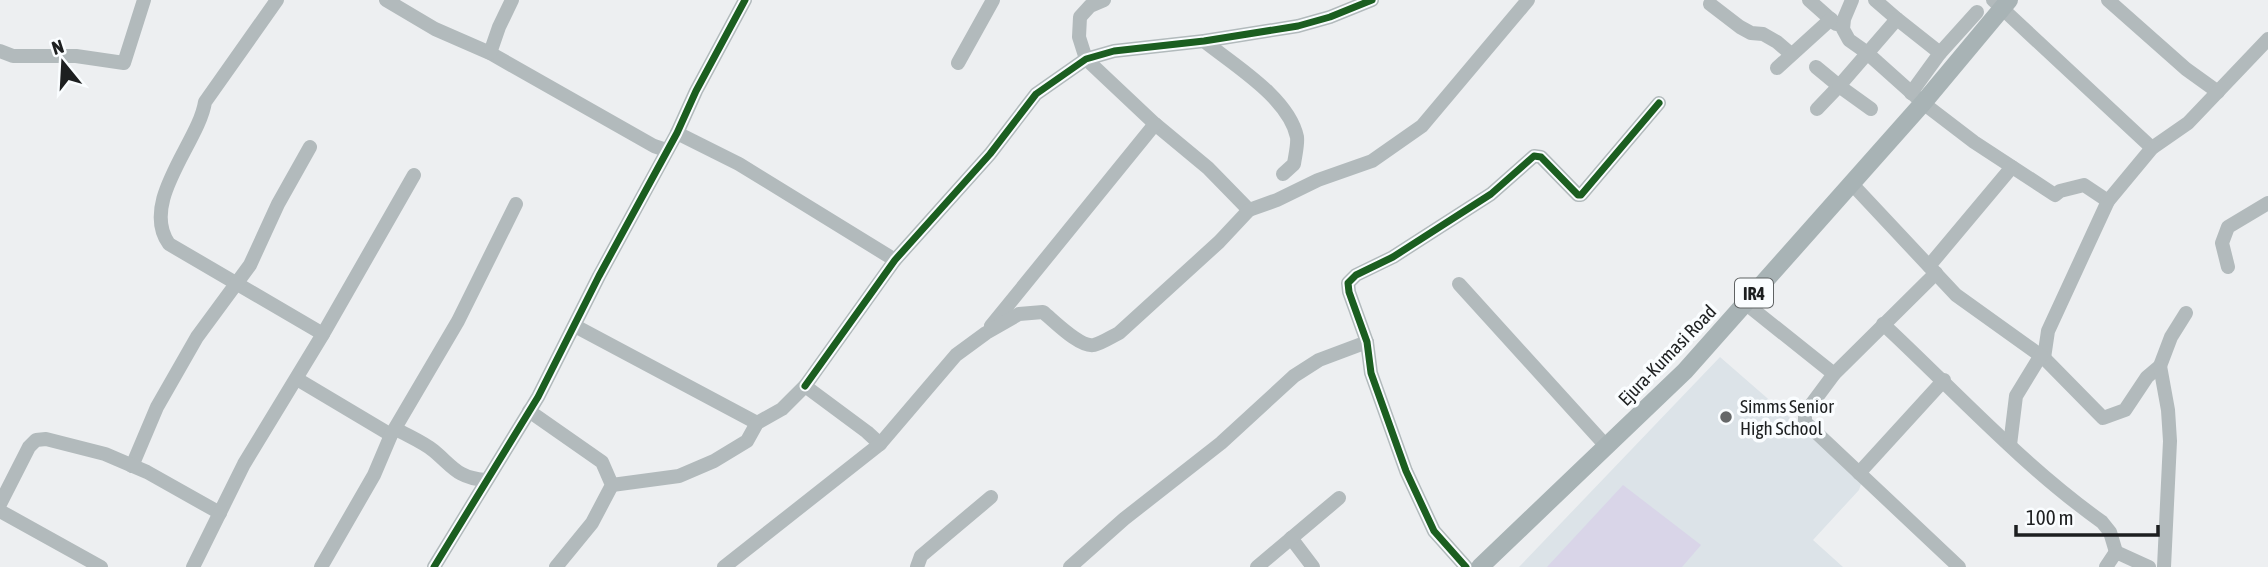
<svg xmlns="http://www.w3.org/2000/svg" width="2268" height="567" viewBox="0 0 2268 567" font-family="'Asap Condensed',sans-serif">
	<rect width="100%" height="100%" fill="#edeff1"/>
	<path fill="#dce3e8" d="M1720,357L1858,477L1861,484L1859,490L1813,540L1843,567H1519Z"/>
	<path fill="#d9d5e8" d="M1623,485L1701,545L1682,567H1547Z"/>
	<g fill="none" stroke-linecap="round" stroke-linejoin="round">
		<g stroke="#b2babc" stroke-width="14">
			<path d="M277,0L205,102C199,142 139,202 169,244L323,334"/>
			<path d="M386,0L435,29L490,53L654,146L666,150"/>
			<path d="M1104,0L1090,6L1080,17L1079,37L1086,59L1155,124L1208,168L1249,210L1277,200L1318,180L1372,161L1422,126L1528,0"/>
			<path d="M1809,0L1836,24"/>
			<path d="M1852,0L1844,19L1843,29L1849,40L1866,52L1923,103L1974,142L2055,195L2060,191L2084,185L2108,201"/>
			<path d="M1875,0L1897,19"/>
			<path d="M1993,0L2152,148"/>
			<path d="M2108,0L2186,69L2218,92"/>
			<path d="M1710,4L1740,27L1751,33L1763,34L1777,42L1791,54"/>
			<path d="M1204,41C1234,65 1289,98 1297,137C1298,145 1295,156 1294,164L1283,174"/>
			<path d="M0,51L13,56H76L124,63L144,0"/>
			<path d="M490,53L499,27L512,0"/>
			<path d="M1940,53L1977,12"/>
			<path d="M958,63L993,0"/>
			<path d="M1816,67L1839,86L1817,109"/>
			<path d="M1777,68L1831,19"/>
			<path d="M1871,109L1839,86L1897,19L1940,53L1911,93"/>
			<path d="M677,133L739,164L895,260"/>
			<path d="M1852,184L1956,295L2044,358L2103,418L2125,410L2147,377L2160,366L2171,337L2186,313"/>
			<path d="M1929,266L2012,167"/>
			<path d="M2228,267L2222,243L2228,227L2268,203"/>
			<path d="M1936,273L1834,374L1808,409L1805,414V422L1959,567"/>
			<path d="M1459,284L1607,447"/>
			<path d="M1745,303L1834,374"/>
			<path d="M1883,324C1955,391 2022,465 2102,522L2110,532L2116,552"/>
			<path d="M575,326L757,423L782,409L805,386L867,432L880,444"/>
			<path d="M991,326L1155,124"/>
			<path d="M2044,358L2048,331L2108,201L2152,148L2188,123L2268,39"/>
			<path d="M2160,366L2168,410L2170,441L2164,567"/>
			<path d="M297,379L391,435"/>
			<path d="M805,386L895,260L990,154L1036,94L1086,59L1114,51L1204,41L1298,26L1330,17L1372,0"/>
			<path d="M529,411L602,462L612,485L592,523L556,567"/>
			<path d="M396,429C408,436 423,442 434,451C453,467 458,478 485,480"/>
			<path d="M2010,445L2016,396L2041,355"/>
			<path d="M132,466L157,407L197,337L250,265L278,204L310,147"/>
			<path d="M1859,473L1944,380"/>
			<path d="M612,485L679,476L714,461L747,441L757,423"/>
			<path d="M0,504L29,447L36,440L46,439L105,454L147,472L220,513"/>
			<path d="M0,511L101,567"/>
			<path d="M1291,538L1313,567"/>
			<path d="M193,567L244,464L323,334L414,175"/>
			<path d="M321,567L374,475L391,435L458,321L516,204"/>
			<path d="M434,567L538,397L599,276L677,133L696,91L745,0"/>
			<path d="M724,567L880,444L956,355L986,333L1019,314L1043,312C1054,321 1080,348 1094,345C1102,343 1111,337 1119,333L1219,242L1249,210"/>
			<path d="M917,567L921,556L991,497"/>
			<path d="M1070,567L1124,519L1221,443L1294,376L1319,360L1367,342"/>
			<path d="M1257,567L1339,498"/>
			<path d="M1466,567L1434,531L1406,471L1371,373L1367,342L1349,292L1348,283L1356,275L1393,257L1491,194L1534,156L1541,157L1578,195H1581L1659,103"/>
			<path d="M2106,567L2116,552L2149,567"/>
		</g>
		<path stroke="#a8b3b5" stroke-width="18" d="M1480,567L1685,371L1923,103L2009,0"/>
		<defs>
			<g id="cycleway">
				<path d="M805,386L895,260L990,154L1036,94L1086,59L1114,51L1204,41L1298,26L1330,17L1372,0"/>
				<path d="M434,567L538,397L599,276L677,133L696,91L745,0"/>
				<path d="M1466,567L1434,531L1406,471L1371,373L1367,342L1349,292L1348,283L1356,275L1393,257L1491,194L1534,156L1541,157L1578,195H1581L1659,103"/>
			</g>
		</defs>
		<use href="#cycleway" stroke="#fafdff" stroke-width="11"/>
		<use href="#cycleway" stroke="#1b5e20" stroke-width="7"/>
	</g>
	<circle fill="#666869" stroke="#fafdff" stroke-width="2.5" cx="1726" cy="417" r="7"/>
	<g text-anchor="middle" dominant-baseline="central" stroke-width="7" stroke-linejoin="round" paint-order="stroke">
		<rect fill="#fafdff" stroke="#5f6263" stroke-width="2" x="1735" y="278.5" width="38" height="29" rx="5"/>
		<g font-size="18" font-weight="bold" fill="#1d1f20">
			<text x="1754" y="293">IR4</text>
		</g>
		<g font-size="19" fill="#1d1f20" stroke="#fafdff">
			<text transform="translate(1667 355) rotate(-46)">Ejura-Kumasi Road</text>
		</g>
		<g font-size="19" fill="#1d1f20" stroke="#fafdff" text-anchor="start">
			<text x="1740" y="406">Simms Senior<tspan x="1740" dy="22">High School</tspan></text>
		</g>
	</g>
	<g transform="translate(63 63) rotate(342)" stroke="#fafdff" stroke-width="5" paint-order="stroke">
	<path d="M0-5L12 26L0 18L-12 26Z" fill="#1d1f20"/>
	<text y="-10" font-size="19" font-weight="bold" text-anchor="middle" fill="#1d1f20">N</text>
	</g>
	<path d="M2016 525v10h142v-10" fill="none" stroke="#1d1f20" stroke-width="3.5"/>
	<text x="2026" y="525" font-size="21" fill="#1d1f20" stroke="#fafdff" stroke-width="5" paint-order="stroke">100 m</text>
</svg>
